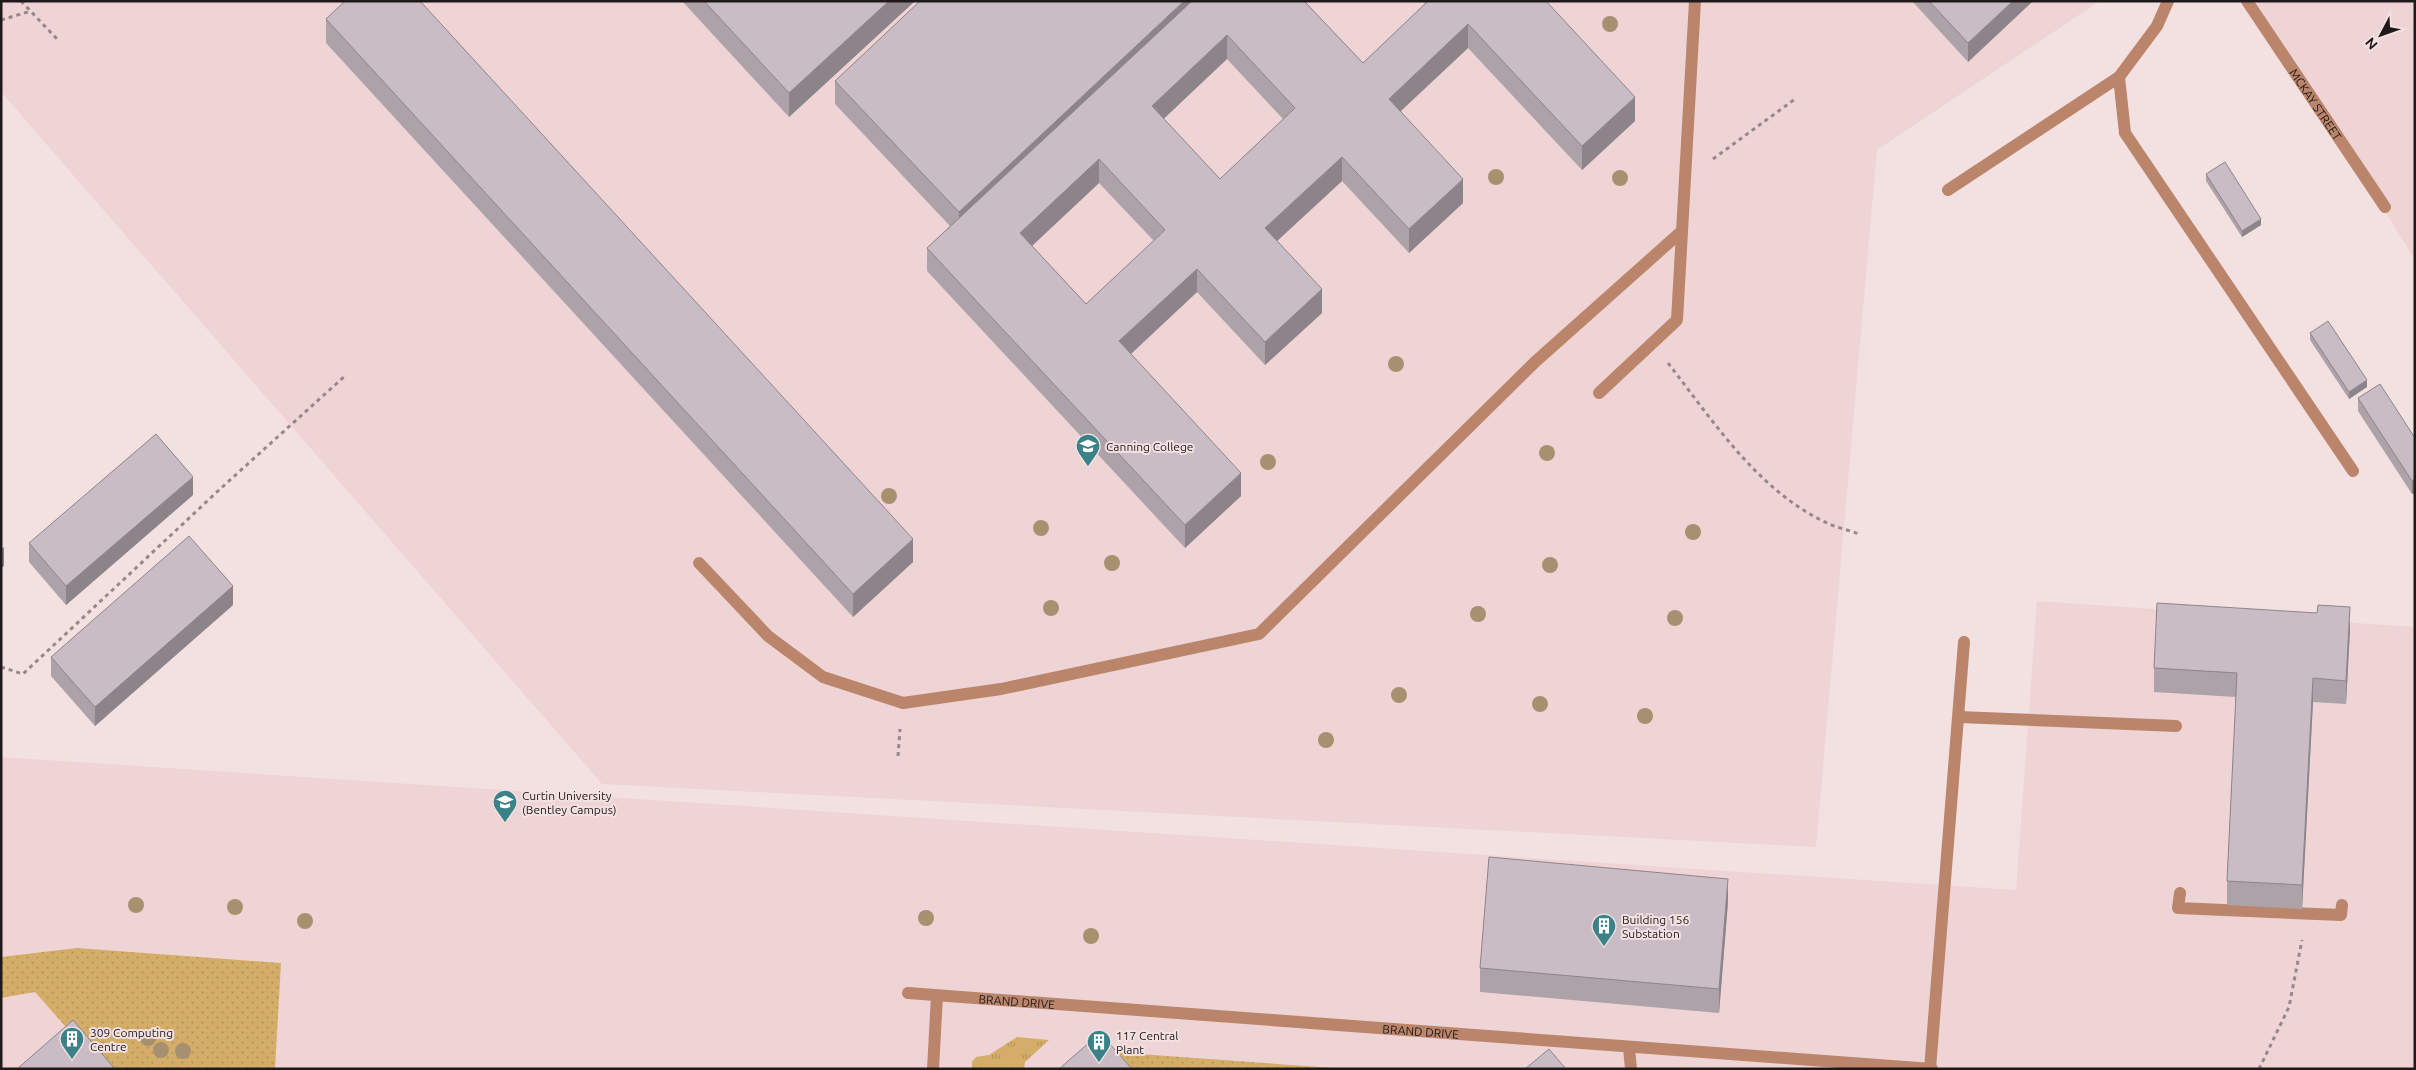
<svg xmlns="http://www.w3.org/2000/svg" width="2416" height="1070" viewBox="0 0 2416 1070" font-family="Ubuntu,sans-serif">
	<defs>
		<pattern id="grass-tufts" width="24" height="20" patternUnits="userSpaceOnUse" patternTransform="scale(1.25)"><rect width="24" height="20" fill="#d4ae69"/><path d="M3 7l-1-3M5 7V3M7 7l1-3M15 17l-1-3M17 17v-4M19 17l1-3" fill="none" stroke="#b6955a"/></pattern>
		<pattern id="park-dots" width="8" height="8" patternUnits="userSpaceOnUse" patternTransform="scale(1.25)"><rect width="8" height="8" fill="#d4ae69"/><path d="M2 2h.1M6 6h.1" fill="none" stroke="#b6955a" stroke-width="1.8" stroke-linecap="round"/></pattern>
	</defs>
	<rect width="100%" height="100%" fill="#f3e1e2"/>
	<g fill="#efd4d6">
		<path d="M1,1H2100L1877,150L1816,847L602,784L1,92Z"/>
		<path d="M2255,1H2415V260Z"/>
		<path d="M2037,601L2415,627V1069H1V757L2016,890Z"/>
	</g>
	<path fill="url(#grass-tufts)" d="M1017,1037L1049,1040L1025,1062L1024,1069H972V1062L976,1057L989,1055Z"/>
	<g fill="url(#park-dots)">
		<path d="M77,948L281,963L275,1069H103L35,992L1,998V957Z"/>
		<path d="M1111,1052L1348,1069H1126Z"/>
	</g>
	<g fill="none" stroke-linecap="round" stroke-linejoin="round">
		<g stroke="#968889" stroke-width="3" stroke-dasharray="4 4" stroke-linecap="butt">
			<path d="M21,1L57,39"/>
			<path d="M1,20L31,11"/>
			<path d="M1713,159L1795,99"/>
			<path d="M1668,363C1714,422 1757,490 1827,523C1837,528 1849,530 1859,534"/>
			<path d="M1,667L23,674L219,490L346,375"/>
			<path d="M898,756L900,729"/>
			<path d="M2259,1069L2289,1007L2302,940"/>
		</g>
		<g stroke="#ba856b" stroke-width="12">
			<path id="s1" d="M2247,1L2385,207"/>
			<path d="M2119,77L2125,133L2353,471"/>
			<path d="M1948,190L2119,77L2157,26L2168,1"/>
			<path d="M1599,393L1677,320L1695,1"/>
			<path d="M699,563L768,636L823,677L903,703L1001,689L1259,634L1535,362L1682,231"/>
			<path d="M1959,717L2176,726"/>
			<path d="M2180,893L2178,908L2341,915L2342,905"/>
			<path d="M1629,1048L1631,1069"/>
			<path d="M933,1069L937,996"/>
			<path d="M1930,1069L1964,642"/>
		</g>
		<path stroke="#ba856b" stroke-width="12" id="s2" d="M908,993L1932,1069"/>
	</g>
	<g fill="#a7906f">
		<circle cx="1610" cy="24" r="8"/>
		<circle cx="1496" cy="177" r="8"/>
		<circle cx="1620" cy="178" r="8"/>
		<circle cx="1396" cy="364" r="8"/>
		<circle cx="1547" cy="453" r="8"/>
		<circle cx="1268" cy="462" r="8"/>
		<circle cx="889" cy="496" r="8"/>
		<circle cx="1041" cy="528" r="8"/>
		<circle cx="1693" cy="532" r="8"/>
		<circle cx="1112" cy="563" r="8"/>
		<circle cx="1550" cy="565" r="8"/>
		<circle cx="1051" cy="608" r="8"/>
		<circle cx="1478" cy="614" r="8"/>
		<circle cx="1675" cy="618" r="8"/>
		<circle cx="1399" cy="695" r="8"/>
		<circle cx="1540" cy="704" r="8"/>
		<circle cx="1645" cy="716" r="8"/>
		<circle cx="1326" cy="740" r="8"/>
		<circle cx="136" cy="905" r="8"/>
		<circle cx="235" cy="907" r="8"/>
		<circle cx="926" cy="918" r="8"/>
		<circle cx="305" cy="921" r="8"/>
		<circle cx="1091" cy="936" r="8"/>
		<circle cx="148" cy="1038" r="8"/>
		<circle cx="161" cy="1050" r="8"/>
		<circle cx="183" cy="1051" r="8"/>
	</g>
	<g fill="#aea2a9" fill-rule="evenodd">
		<path d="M682,1H915L789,117Z"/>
		<path d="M1304,1L1363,63L1425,4L1424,1H1546L1635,121L1582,170L1468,48L1401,111L1463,203L1409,253L1342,181L1277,241L1322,313L1265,365L1197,292L1131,354L1241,496L1185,548L927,271V248L950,226L835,104V81ZM1227,59L1283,119L1220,179L1163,118ZM1099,183L1154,241L1086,304L1032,246Z"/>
		<path d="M1912,1H2033L1968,62Z"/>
		<path d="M326,19L913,562L853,617L326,43Z"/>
		<path d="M2206,174L2261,225L2242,237L2206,181Z"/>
		<path d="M2310,333L2367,387L2349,399L2310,340Z"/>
		<path d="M2358,398L2415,438V493L2412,494L2358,411Z"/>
		<path d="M193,495L66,605L29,562V543Z"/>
		<path d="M233,605L95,726L51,676V657Z"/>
		<path d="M2350,630L2346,704L2313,702L2302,909L2227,905V881L2236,697L2154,692V668Z"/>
		<path d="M1728,902L1719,1013L1480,992V968Z"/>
	</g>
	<g fill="#8d848a">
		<path d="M889,1H915L789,117V93Z"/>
		<path d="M1184,1H1202L959,236V212Z"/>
		<path d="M2013,1H2033L1968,62V43Z"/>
		<path d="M1468,24V48L1389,122V99Z"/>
		<path d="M1227,35V59L1152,130V106Z"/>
		<path d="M1635,97V121L1582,170V146Z"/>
		<path d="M1342,157V181L1265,252V228Z"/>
		<path d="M1099,159V183L1020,257V233Z"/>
		<path d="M1463,179V203L1409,253V229Z"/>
		<path d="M2261,219V225L2242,237V231Z"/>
		<path d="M1197,269V292L1119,365V341Z"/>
		<path d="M1322,289V313L1265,365V342Z"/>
		<path d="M2367,380V387L2349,399V392Z"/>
		<path d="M1241,473V496L1185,548V525Z"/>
		<path d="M193,477V495L66,605V586Z"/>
		<path d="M2415,479V493L2412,494V481Z"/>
		<path d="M913,539V562L853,617V594Z"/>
		<path d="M4,547V566L1,568V549Z"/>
		<path d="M233,586V605L95,726V707Z"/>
		<path d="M2350,607V630L2346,704V681Z"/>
		<path d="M2313,678V702L2302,909V885Z"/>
		<path d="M1728,879V902L1719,1013V989Z"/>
	</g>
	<g fill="#cabcc5" stroke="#8d848a" fill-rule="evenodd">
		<path d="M345,1H420L913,539L853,594L326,19Z"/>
		<path d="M704,1H889L789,93Z"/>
		<path d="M920,1H1184L959,212L835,81Z"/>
		<path d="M1192,1H1304L1363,63L1428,1H1546L1635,97L1582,146L1468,24L1389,99L1463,179L1409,229L1342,157L1265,228L1322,289L1265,342L1197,269L1119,341L1241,473L1185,525L927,248ZM1227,35L1295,108L1220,179L1152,106ZM1099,159L1165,230L1086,304L1020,233Z"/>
		<path d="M1929,1H2013L1968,43Z"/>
		<path d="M2225,162L2261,219L2242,231L2206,174Z"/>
		<path d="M2328,321L2367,380L2349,392L2310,333Z"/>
		<path d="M2380,384L2415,438V479L2412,481L2358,398Z"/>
		<path d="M156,434L193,477L66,586L29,543Z"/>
		<path d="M189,536L233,586L95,707L51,657Z"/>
		<path d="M2157,603L2317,613L2318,605L2350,607L2346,681L2313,678L2302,885L2227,881L2237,673L2154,668Z"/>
		<path d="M1489,857L1728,879L1719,989L1480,968Z"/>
		<path d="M73,1020L115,1069H17Z"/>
		<path d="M1100,1033L1132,1069H1059Z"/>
		<path d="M1549,1049L1566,1069H1525Z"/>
	</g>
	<defs>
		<symbol id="university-pin" viewBox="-11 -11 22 30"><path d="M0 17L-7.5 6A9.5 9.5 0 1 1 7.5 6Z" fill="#3a8287" stroke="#f3e1e2"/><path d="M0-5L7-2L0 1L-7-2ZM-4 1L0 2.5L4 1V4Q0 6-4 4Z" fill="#fff"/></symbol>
		<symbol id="building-pin" viewBox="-11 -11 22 30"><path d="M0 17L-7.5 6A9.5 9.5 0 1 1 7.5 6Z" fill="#3a8287" stroke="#f3e1e2"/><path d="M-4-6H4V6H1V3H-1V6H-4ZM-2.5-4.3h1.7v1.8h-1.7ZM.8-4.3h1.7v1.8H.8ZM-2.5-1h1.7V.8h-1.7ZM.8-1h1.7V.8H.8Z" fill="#fff"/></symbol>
	</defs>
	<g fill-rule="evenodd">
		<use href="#university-pin" x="1074" y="432" width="28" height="38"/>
		<use href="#university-pin" x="491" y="788" width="28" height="38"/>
		<use href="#building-pin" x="1590" y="912" width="28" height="38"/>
		<use href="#building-pin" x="58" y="1025" width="28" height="38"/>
		<use href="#building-pin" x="1085" y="1028" width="28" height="38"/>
	</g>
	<g text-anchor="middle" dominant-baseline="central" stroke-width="4" stroke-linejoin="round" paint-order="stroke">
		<g font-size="12" fill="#20191a" stroke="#f3e1e2">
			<text stroke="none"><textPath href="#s1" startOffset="124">MCKAY STREET</textPath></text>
			<text stroke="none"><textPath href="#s2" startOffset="109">BRAND DRIVE</textPath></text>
			<text stroke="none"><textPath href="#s2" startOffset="514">BRAND DRIVE</textPath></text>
		</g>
		<g font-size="12" fill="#20191a" stroke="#f3e1e2" text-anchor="start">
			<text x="1106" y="446">Canning College</text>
			<text x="522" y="795">Curtin University<tspan x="522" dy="14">(Bentley Campus)</tspan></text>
			<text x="1622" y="919">Building 156<tspan x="1622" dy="14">Substation</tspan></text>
			<text x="90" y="1032">309 Computing<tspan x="90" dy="14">Centre</tspan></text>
			<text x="1116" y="1035">117 Central<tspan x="1116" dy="14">Plant</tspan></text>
		</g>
	</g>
	<rect width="2416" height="1070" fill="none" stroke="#20191a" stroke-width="5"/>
	<g transform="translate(2381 35) rotate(229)" stroke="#f3e1e2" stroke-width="4" paint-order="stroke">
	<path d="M0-4L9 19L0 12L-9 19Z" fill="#20191a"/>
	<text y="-8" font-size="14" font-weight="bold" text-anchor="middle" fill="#20191a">N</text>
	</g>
</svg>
